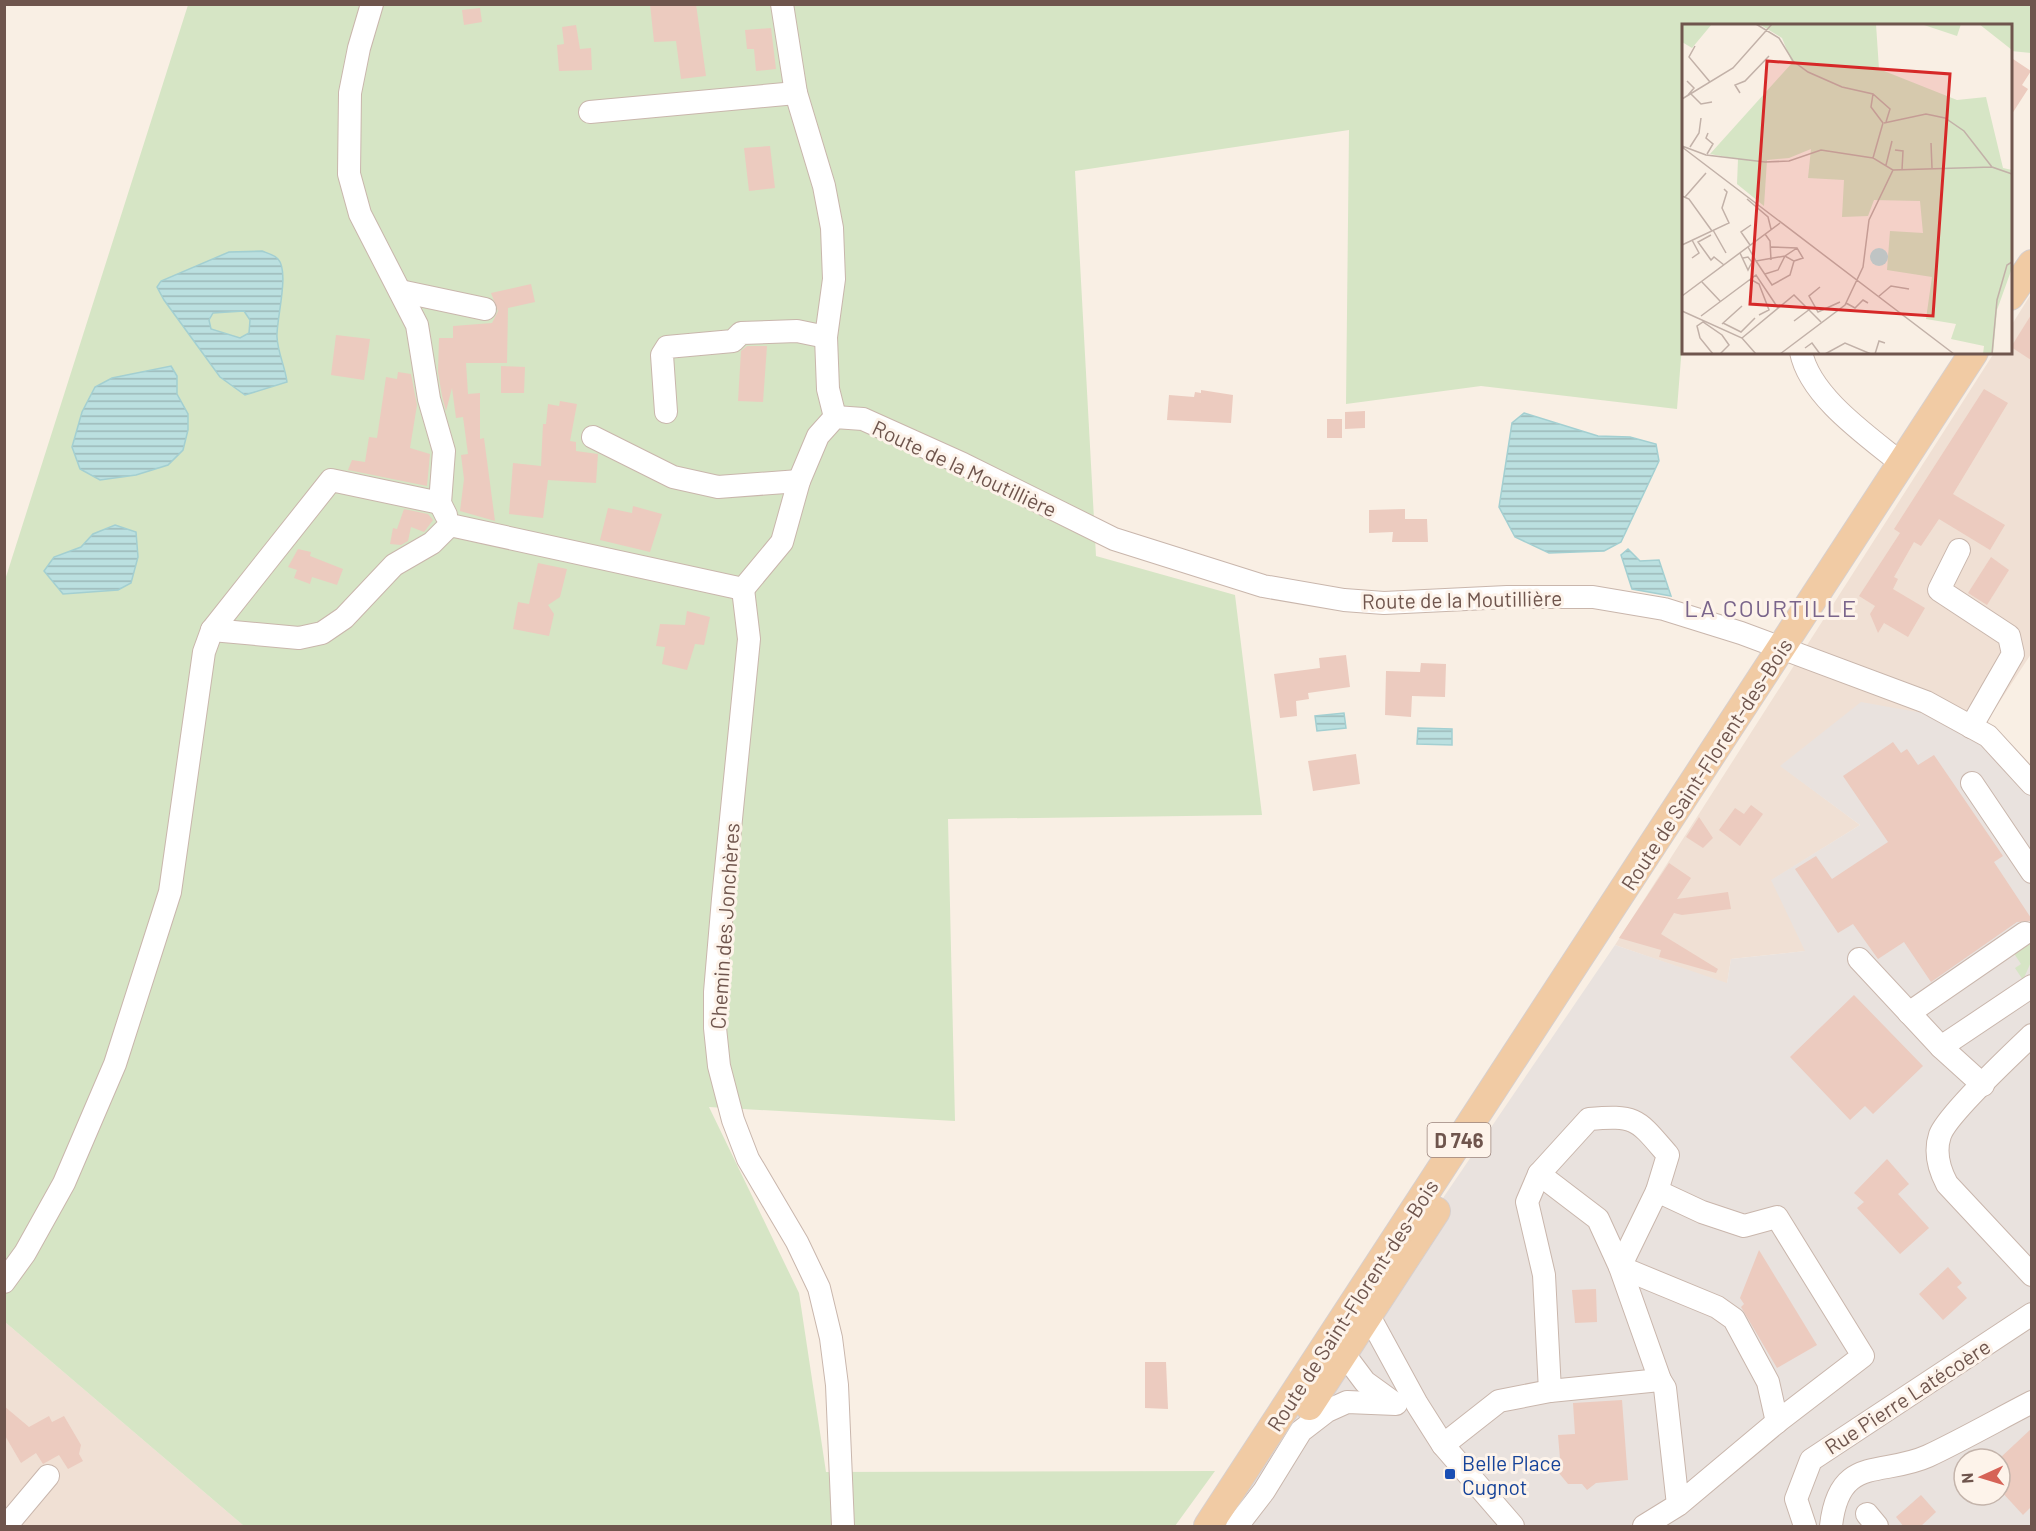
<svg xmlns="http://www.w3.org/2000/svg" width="2036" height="1531" viewBox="0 0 2036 1531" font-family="Barlow,sans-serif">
	<defs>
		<pattern id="water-rules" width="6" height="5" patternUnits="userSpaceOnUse" patternTransform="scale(1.5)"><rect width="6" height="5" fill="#bbe0e0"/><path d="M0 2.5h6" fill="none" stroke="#9cb8b8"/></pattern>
	</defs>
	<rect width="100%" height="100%" fill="#f9efe4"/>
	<g fill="#f0e0d4">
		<path d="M2031,294V654L1985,724L1781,766L1860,825L1772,880L1806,951L1731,959L1727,984L1615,945L1994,353L2010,352L2011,326Z"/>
		<path d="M5,1322L244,1526H5Z"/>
	</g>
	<path fill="#e9e2de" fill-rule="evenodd" d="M1861,702L1985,724L2031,780V1526H1220L1615,945L1727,983L1731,959L1805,951L1771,880L1860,825L1780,766ZM1964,1459H2000V1495H1964Z"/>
	<g fill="#d6e5c5">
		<path d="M188,5H2031V53L2011,51L2010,26H1733L1706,23V25L1684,26V320L1677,409L1481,386L1346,404L1349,130L1075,171L1096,556L1235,595L1262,815L948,819L955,1121L709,1107L799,1293L826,1472L1215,1471L1175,1526H244L5,1322V580Z"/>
		<path d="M2030,939L2031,962L2023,980L2015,968L2021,964L2013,952Z"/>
	</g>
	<g fill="url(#water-rules)" stroke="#a3cfd1" stroke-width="1.5" fill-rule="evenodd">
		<path d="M262,251C267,253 275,255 278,259C290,272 276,320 277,337C278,354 285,366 287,382L245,395L220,377L164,300L157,287L161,281L229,252ZM244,311L250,320L249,333L240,338L211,329L209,320L213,313Z"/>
		<path d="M171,366L177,376V394L188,414V430L183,450L168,465L136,475L100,480L80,469L72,447L82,412L95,387L112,378Z"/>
		<path d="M1524,413L1598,436L1630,437L1656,444L1659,461L1621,542L1604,551L1549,553L1515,537L1499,507L1512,423Z"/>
		<path d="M115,525L136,532L138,557L131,583L118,590L63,594L44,571L54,557L81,547L93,534Z"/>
		<path d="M1628,549L1640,561L1659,560L1671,596L1632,589L1621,555Z"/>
		<path d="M1344,713L1346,728L1317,731L1315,716Z"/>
		<path d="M1418,728L1452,729V745L1417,744Z"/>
	</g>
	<g fill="#eccbbf">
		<path d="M650,4H696L706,76L681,79L676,41L654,42Z"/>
		<path d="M480,8L482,22L464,25L462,10Z"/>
		<path d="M576,25L580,49L591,48L592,70L559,71L557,45L564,44L562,27Z"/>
		<path d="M771,28L776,69L756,71L754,49H747L745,30Z"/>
		<path d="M2010,57L2031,71L2022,85L2028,89L2010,117Z"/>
		<path d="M770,146L775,188L749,191L744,148Z"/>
		<path d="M531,284L535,302L508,308L507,363H466L468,394L480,393V439L484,438L495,521L460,511L464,479L461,455L468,454L463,417L456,418L452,388L446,411L442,396L438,372L439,338H453V326L492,323L498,311L491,293Z"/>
		<path d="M2031,315V360L2011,347Z"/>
		<path d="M336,335L370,339L364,380L331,375Z"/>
		<path d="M747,346H767L763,402L738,401L741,351Z"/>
		<path d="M501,366L525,367L524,393H501Z"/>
		<path d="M398,372L411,374L417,405L410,448L430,454L427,486L348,470L352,460L365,462L369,437L377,438L386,377L397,379Z"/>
		<path d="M1984,389L2008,403L1953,494L2005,525L1990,550L1939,519L1921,546L1914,542L1894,577L1898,579L1893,589L1925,608L1908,637L1884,623L1878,633L1870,614L1875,606L1859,596L1900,533L1894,529Z"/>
		<path d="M1201,390L1233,395L1231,423L1167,420L1169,395L1194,397L1195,392L1201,393Z"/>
		<path d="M560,401L577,404L570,441L576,442V451L598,454L596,483L548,480L543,518L509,514L513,463L541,466L543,424H546L548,404L559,406Z"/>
		<path d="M1365,411V428L1345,429V412Z"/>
		<rect x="1327" y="419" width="15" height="19"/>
		<path d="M633,506L662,514L650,552L600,540L608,508L632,513Z"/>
		<path d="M404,509L428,514L433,520L424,532L411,527L408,541L401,545L390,544L393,528L397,529Z"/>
		<path d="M1405,509V519H1427L1428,542H1392L1393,532L1369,533V510Z"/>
		<path d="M298,549L311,552L310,556L343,569L337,585L312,577L310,584L294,578L297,570L288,567Z"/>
		<path d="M1991,557L2009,570L1987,605L1968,593Z"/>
		<path d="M538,563L567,569L560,597L548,605L554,614L549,636L513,629L518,602L529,604Z"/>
		<path d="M687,611L710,617L704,645L695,644L687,670L662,664L665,647L656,646L660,624L685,625Z"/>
		<path d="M1346,655L1350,687L1308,693L1309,699L1296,701L1297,716L1280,718L1274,674L1320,668L1319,658Z"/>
		<path d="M1421,663L1446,664L1445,697L1412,696L1411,717L1385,715L1386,671L1420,672Z"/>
		<path d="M1893,742L1901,753L1907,749L1918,765L1934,755L2003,856L1994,862L2031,918V921L2017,922L1931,982L1904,942L1878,959L1853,924L1838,933L1795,869L1816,856L1832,879L1888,842L1843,776Z"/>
		<path d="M1356,754L1360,784L1313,791L1308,761Z"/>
		<path d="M1751,805L1763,814L1740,846L1719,830L1735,808L1744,814Z"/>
		<path d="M1699,817L1713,838L1703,848L1686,837Z"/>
		<path d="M1669,863L1691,878L1677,899L1728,892L1731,909L1682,915L1674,913L1661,934L1718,969L1716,973L1659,957L1661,950L1619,938Z"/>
		<path d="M1854,995L1923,1066L1873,1114L1865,1106L1850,1120L1790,1057Z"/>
		<path d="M1887,1159L1909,1184L1898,1194L1929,1228L1900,1254L1857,1208L1864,1202L1854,1193Z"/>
		<path d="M1759,1250L1817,1345L1777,1368L1741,1307L1744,1304L1740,1298Z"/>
		<path d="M1948,1267L1962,1283L1957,1287L1967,1298L1943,1320L1919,1294Z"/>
		<path d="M1596,1289L1597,1322L1575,1323L1572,1290Z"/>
		<path d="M1145,1362H1166L1168,1409L1145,1408Z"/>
		<path d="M1622,1400L1628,1480L1596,1483L1587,1490L1582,1484H1568L1554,1467L1560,1459L1558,1435L1575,1434L1573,1403Z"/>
		<path d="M4,1406L29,1427L49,1416L52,1422L64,1416L81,1445L79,1454L83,1461L68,1469L59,1455L43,1464L36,1453L21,1463L4,1434Z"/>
		<path d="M2031,1429V1507L2023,1515L2000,1490V1458Z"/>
		<path d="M1921,1495L1936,1512L1920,1527H1904L1896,1517Z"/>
	</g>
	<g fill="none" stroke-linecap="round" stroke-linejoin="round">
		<defs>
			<g id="minor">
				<path d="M372,4L359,48L350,93L349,174L360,214L417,325L429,399L444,451L440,503L446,515"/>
				<path d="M782,4L796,93L824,186L832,228L834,279L826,337L828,389L835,417"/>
				<path d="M590,112L796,93"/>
				<path d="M400,291L485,309"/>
				<path d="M1801,352C1810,397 1868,436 1902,464"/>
				<path d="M666,412L662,355L667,347L733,341L741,333L797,331L826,337"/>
				<path d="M593,437L673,477L718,487L799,481"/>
				<path d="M1959,550L1939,590L2009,636L2013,654L1971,727"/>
				<path d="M743,589L749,639L723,899L715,992V1028L719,1066L733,1120L748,1159L797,1242L819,1288L831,1338L837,1385L843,1526"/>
				<path d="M212,630L299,638L322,633L344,618L394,565L432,543L450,525L743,589L782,542L799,481L818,436L835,417L863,419L963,464L1114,539L1263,586L1344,600L1384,603L1507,597H1593L1664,609L1741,633L1926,702L1988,736L2032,784"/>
				<path d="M1972,783L2032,872"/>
				<path d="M1859,959L1941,1047L2032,986"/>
				<path d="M1909,1013L2025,933"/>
				<path d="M2032,1035C2013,1053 1947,1115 1940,1135C1934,1153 1939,1169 1947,1184L2032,1275"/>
				<path d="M1941,1047L1983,1085"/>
				<path d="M1539,1174L1598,1219L1620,1267L1717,1307L1734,1319L1768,1382L1777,1422"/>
				<path d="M4,1282L25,1253L64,1183L115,1064L170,892L204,652L212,630L331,480L440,503"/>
				<path d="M1355,1323L1369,1316L1417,1404L1443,1445L1513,1526"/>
				<path d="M1346,1338L1344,1354L1365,1382L1394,1403"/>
				<path d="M1550,1391L1544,1275L1527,1202L1539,1174L1589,1119C1637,1115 1637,1119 1668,1155L1657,1191"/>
				<path d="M1443,1445L1499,1401L1550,1391L1660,1380"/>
				<path d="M1867,1514L1877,1526"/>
				<path d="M6,1526L48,1476"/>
				<path d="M1237,1526L1264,1491L1301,1431L1327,1411L1347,1402L1396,1404"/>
				<path d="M1644,1526L1678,1505L1777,1422L1863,1356L1777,1217L1744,1226L1702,1212L1657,1191L1620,1267L1660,1380L1665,1388L1678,1505"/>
				<path d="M1805,1526L1796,1499L1811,1460L2032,1314"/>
				<path d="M1831,1526C1839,1454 1882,1477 1928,1456C1964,1439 1997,1420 2032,1402"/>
			</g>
			<g id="major">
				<path d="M2010,296L2032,264"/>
				<path d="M1309,1406L1436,1211"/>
				<path d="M1208,1526L1974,352"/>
			</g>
		</defs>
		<use href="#minor" stroke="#c9b6ac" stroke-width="24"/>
		<use href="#major" stroke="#d7cfcd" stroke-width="30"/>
		<use href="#minor" stroke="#fff" stroke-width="22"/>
		<use href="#major" stroke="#f1cba4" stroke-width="28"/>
	</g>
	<rect fill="#1a4fb4" stroke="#fdf3ea" stroke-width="2" x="1444" y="1468" width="12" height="12" rx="3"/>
	<g text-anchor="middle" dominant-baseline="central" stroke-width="6" stroke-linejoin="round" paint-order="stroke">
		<rect fill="#fdf3ea" stroke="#9a847c" stroke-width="1.5" x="1427.5" y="1123" width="63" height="34" rx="4.5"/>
		<g font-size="20" font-weight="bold" fill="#6f554d">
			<text x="1459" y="1140">D 746</text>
		</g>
		<g font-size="21" fill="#6f554d" stroke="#fdf3ea">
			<text transform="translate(965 468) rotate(25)">Route de la Moutillière</text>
			<text transform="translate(1462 599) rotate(-1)">Route de la Moutillière</text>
			<text transform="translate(1706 764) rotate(-57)">Route de Saint-Florent-des-Bois</text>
			<text transform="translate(724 926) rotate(-86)">Chemin des Jonchères</text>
			<text transform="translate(1352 1305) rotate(-57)">Route de Saint-Florent-des-Bois</text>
			<text transform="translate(1907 1396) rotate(-33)">Rue Pierre Latécoère</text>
		</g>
		<g font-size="21" fill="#164399" stroke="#fdf3ea" text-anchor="start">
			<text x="1462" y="1462">Belle Place<tspan x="1462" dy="24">Cugnot</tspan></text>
		</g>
		<g font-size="24" letter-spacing="1.5" fill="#7a658b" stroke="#fdf3ea">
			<text x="1771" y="607">LA COURTILLE</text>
		</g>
	</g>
	<g transform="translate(1682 24)">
		<rect width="330" height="330" fill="#f9efe4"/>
		<path d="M0,0H30L10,24L0,18ZM77,0H194L197,45L275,76L304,73L321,144L330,146V244L315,286L311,330H301L302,322L269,315L274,300L244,295L250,253L205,246L208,207L241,209L238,177L192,176L186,192L160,193L162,156L126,154L129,125L107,134L85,136L82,182L55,160L56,135L28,130L110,39L100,14ZM239,0H279L275,12ZM297,0H330V26Z" fill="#d6e5c5"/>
		<path d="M188 233a9 9 0 1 1 18 0a9 9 0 1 1-18 0Z" fill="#bbe0e0"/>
		<path fill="none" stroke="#c2b1a8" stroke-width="1.5" d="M74,0L97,14L111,37L126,48L160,63L191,70L208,85L204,98M13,22L7,33L28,58M5,57L12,64L6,71M58,69L53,61L63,57L87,32M9,70L19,80L30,78M0,75L51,44L90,0M202,99L244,90L263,94L282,107L310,143L330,150M249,119L250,144M0,122L24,131L83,138L107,137L139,126L191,134M0,123L272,330M8,123L17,109L19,94M213,126L221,127L220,146M25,130L31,120L24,114L26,109M204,141L210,117M211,146L310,143M0,172L7,175L30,207M3,173L24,149M65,175L86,193L89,205M31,206L44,229M83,210L88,217L89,236M29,211L16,218L29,236L32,233L42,241M0,221L47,199L40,184L45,168L42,165M68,221L59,208L69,201M66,223L74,237L90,261L108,251L112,237L103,232L74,237M89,223L115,224L121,234L112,237M58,229L66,246L70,238L66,233L61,234M10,234L17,229L10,216M83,250L96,246L103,232L115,224M68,255L77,260L87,286L77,291M20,258L38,277M138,263L127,272L136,288L158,278M0,272L98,199M196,273L209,262L227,265M164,279L173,284L181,276L186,279M0,287L60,314L74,330M19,292L74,251L96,284M112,297L128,285M41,299L59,308L73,294M40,300L60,282M60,314L112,271L139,298M123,324L130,319L138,330M31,330L18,314L15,302L21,298L40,311L47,321L38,330M98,330L163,281L181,243L187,196L211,146L191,134L201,99L189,83L191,70M143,330L163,319L189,330M193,330L197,317L203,319M310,330L315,276L325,241L330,238"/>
		<path fill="#d62828" fill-opacity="0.15" stroke="#d62828" stroke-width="3" d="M85,37L268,50L251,292L68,280Z"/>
		<rect width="330" height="330" fill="none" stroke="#6f554d" stroke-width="3"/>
	</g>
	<rect width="2036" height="1531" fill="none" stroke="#6f554d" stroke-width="12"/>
	<g transform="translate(1982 1477) rotate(266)"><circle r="28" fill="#fdf3ea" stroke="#c4b4ab" stroke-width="1.5"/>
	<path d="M0-4.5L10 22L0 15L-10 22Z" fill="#d66357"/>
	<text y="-9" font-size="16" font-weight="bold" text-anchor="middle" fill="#6f554d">N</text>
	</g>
</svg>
